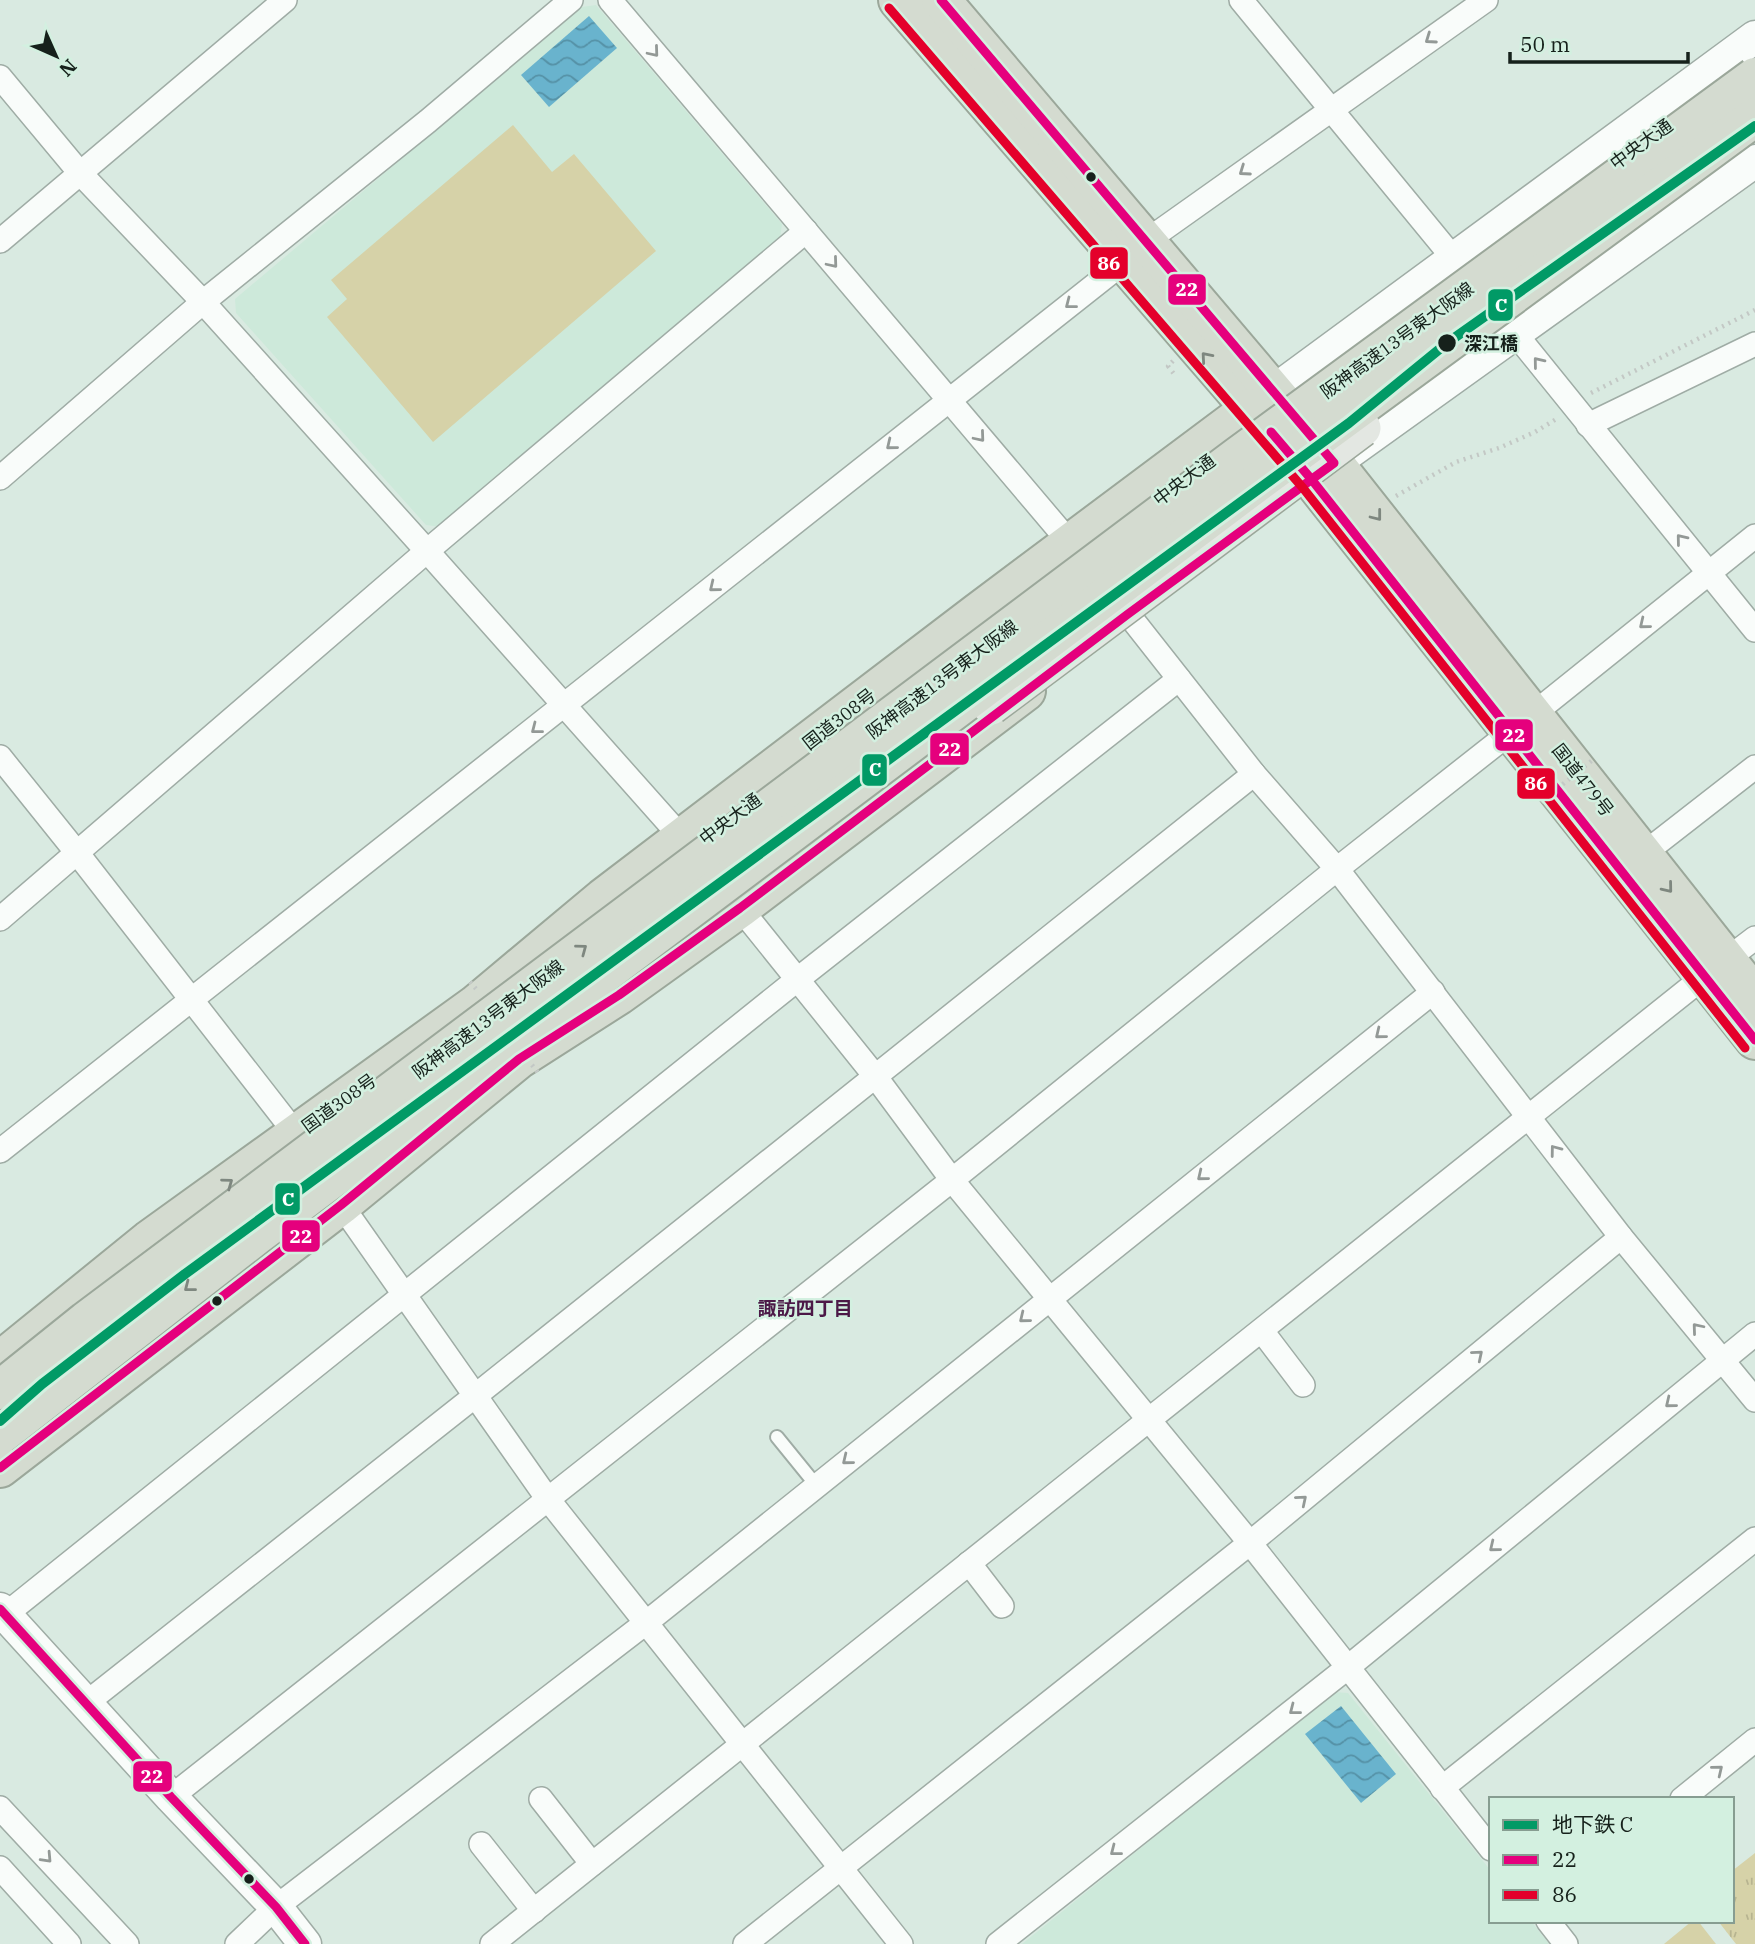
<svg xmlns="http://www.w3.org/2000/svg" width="1755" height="1944" viewBox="0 0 1755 1944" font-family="'IBM Plex Serif','Noto Sans JP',serif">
	<defs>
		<pattern id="park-tufts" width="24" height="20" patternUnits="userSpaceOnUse" patternTransform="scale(1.75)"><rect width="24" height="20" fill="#d6d2a8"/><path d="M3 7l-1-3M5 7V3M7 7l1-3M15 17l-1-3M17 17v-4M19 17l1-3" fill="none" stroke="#b7b490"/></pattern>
		<pattern id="water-waves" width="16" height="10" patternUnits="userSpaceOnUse" patternTransform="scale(1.75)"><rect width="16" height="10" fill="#69b3cd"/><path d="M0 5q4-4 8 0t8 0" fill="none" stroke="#5591a6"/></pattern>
	</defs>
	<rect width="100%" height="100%" fill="#d9eae1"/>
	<g fill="#cde9da">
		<path d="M596,5L782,224L780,239L441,527L426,525L236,313L235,299L582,7Z"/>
		<path d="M1334,1692L1348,1693L1491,1871V1921H1531L1549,1944H1022Z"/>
	</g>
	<path fill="url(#park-tufts)" d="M1755,1853V1944H1736L1718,1921H1732V1871Z"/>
	<g fill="#d6d2a8">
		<path d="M513,125L552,172L574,154L656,251L433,442L327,317L347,299L331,280Z"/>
		<path d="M1692,1921H1698L1716,1944H1664Z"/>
	</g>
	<g fill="url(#water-waves)">
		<path d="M589,16L617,48L549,107L521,75Z"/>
		<path d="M1341,1706L1396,1774L1361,1803L1305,1734Z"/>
	</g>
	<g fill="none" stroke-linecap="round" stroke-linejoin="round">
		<defs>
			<path id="lane" d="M777,1437L816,1485"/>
			<g id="street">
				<path d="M610,0L1071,544"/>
				<path d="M1241,0L1454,259"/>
				<path d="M0,77L80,173L203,302L427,551L683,839"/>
				<path d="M0,241L285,0"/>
				<path d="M1145,242L1486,0"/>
				<path d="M1514,332L1755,630"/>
				<path d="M1588,425L1755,344"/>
				<path d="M0,478L203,302L428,121L571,0"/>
				<path d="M1128,614L1254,774L1337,869L1621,1237L1755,1400"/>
				<path d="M1532,715L1755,536"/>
				<path d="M0,757L78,854L303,1143"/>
				<path d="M1642,855L1755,767"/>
				<path d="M740,908L875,1076L952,1180L1250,1543L1491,1849"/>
				<path d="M0,919L427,551L806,231"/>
				<path d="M1726,960L1755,938"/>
				<path d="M0,1151L1124,262"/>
				<path d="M335,1196L547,1498L901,1944"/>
				<path d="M1262,1331L1303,1385"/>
				<path d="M969,1563L1002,1606"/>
				<path d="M6,1614L798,979L1179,679"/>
				<path d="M85,1704L475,1396L1254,774"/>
				<path d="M1442,1788L1755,1539"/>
				<path d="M171,1797L952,1180L1337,869L1511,732"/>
				<path d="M541,1799L592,1864"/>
				<path d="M1682,1799L1755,1740"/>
				<path d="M0,1808L127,1944"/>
				<path d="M481,1844L534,1911"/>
				<path d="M0,1868L69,1944"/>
				<path d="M1548,1921L1566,1944"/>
				<path d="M237,1944L276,1907L647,1622L1433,992"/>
				<path d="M492,1944L1705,976"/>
				<path d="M745,1944L1250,1543L1621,1237"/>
				<path d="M998,1944L1347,1668L1755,1334"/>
			</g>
			<g id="secondary">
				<path d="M1255,405L1755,37"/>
				<path d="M1347,454L1755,161"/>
				<path d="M0,1609L171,1797L276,1907L305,1944"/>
			</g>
			<g id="highway">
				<path d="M898,0L1312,480L1755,1040"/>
				<path d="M941,0L1334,463L1755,996"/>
				<path d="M0,1361L149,1240L475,1005L603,898L977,613L1251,408"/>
				<path d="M0,1468L341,1205L519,1059L619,995L740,908L1026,691"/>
			</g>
		</defs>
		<use href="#lane" stroke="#9faca5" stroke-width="16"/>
		<use href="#street" stroke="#9faca5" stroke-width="26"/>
		<use href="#secondary" stroke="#9faca5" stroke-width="35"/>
		<use href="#highway" stroke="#9ba79a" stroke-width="42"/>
		<g stroke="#c3c8c5" stroke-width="4.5" stroke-dasharray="2 5" stroke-linecap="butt">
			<path d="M1173,361L1168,366L1174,374"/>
			<path d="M1591,393L1755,310"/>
			<path d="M1396,496L1456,462L1499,448L1535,432L1558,418"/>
		</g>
		<use href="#lane" stroke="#f9fcfa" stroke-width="12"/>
		<use href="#street" stroke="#f9fcfa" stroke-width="23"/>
		<use href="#secondary" stroke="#f9fcfa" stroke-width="32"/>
		<use href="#highway" stroke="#d4dbd0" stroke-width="38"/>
		<defs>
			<path id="primary-bridge" d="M991,706L1362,428"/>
			<g id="highway-bridge">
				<path d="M0,1390L86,1321L1237,457L1755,77"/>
				<path d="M0,1435L257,1235L1255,484L1755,117"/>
			</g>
		</defs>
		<use href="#primary-bridge" stroke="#9ba79a" stroke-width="40" stroke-linecap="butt"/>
		<use href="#highway-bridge" stroke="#9ba79a" stroke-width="42" stroke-linecap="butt"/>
		<g stroke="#c3c8c5" stroke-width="4.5" stroke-dasharray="2 5" stroke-linecap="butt">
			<path d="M1541,802L1595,758"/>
			<path d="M470,982L477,990"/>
			<path d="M532,1065L540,1075"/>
		</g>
		<use href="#primary-bridge" stroke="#e3e7e2" stroke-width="37"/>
		<use href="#highway-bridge" stroke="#d4dbd0" stroke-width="38"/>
		<defs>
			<g id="bus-1">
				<path d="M1271,432L1312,480L1755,1040"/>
				<path d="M0,1468L341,1205L519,1059L619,995L740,908L1128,614L1334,463L941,0"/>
				<path d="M0,1609L171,1797L276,1907L305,1944"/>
			</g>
			<path id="bus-2" d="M889,8L1303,488L1745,1048"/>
		</defs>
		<use href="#bus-1" stroke="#d3f0e0" stroke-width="14"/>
		<use href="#bus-2" stroke="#d3f0e0" stroke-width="14"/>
		<use href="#bus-1" stroke="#e5007d" stroke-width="9"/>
		<use href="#bus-2" stroke="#e4002b" stroke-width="9"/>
		<defs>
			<path id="metro-1" d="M0,1421L42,1384L185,1274L1349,423L1447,343L1755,126"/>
		</defs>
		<use href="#metro-1" stroke="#d3f0e0" stroke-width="16"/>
		<use href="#metro-1" stroke="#019a66" stroke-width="10"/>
	</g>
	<defs><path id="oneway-chevron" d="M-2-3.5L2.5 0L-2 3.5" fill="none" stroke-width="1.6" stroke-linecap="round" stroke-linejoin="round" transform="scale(1.75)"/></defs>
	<g stroke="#939996">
		<use href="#oneway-chevron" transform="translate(1430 39) rotate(145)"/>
		<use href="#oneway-chevron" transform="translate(654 52) rotate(50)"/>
		<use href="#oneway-chevron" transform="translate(1244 171) rotate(145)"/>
		<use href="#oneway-chevron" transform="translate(833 263) rotate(50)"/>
		<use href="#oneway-chevron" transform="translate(1070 304) rotate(142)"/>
		<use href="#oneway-chevron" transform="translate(1538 362) rotate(-129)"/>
		<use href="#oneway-chevron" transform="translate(980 437) rotate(50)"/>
		<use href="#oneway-chevron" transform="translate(891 445) rotate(141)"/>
		<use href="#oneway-chevron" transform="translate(1681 539) rotate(-129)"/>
		<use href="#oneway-chevron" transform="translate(714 587) rotate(141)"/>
		<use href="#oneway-chevron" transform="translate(1644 624) rotate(141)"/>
		<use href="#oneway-chevron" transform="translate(536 729) rotate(142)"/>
		<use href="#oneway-chevron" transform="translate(1380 1034) rotate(141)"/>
		<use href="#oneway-chevron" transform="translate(1555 1150) rotate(-127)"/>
		<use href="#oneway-chevron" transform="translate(1202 1176) rotate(141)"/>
		<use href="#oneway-chevron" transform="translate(1024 1318) rotate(141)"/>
		<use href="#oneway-chevron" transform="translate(1697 1328) rotate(-130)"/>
		<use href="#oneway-chevron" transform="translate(1478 1355) rotate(-40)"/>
		<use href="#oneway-chevron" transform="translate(1670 1403) rotate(141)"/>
		<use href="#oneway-chevron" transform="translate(847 1460) rotate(141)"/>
		<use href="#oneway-chevron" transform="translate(1302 1500) rotate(-40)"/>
		<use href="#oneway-chevron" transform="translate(1494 1547) rotate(141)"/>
		<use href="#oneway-chevron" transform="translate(1294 1710) rotate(142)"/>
		<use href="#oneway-chevron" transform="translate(1718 1770) rotate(-39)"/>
		<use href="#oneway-chevron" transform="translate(1115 1851) rotate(142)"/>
		<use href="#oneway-chevron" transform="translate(47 1858) rotate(47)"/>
	</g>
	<g stroke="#7e877f">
		<use href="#oneway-chevron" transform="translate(1206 357) rotate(-131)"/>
		<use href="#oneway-chevron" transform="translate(1377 516) rotate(52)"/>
		<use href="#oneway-chevron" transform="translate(1668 888) rotate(51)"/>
		<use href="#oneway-chevron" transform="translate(582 949) rotate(-37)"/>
		<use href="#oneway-chevron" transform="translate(228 1183) rotate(-36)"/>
		<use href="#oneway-chevron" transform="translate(189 1287) rotate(142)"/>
	</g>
	<g fill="#16211b" stroke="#d3f0e0" stroke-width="2.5">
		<circle cx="1091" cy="177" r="6"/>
		<circle cx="1447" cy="343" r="10"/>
		<circle cx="217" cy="1301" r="6"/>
		<circle cx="249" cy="1879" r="6"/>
	</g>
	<g text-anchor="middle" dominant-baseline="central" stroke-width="5" stroke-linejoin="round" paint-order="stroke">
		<g font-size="18" fill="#16211b" stroke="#d3f0e0">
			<text transform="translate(1641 144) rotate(-36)">中央大通</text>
			<text transform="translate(1397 340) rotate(-36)">阪神高速13号東大阪線</text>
			<text transform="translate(1184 480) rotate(-37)">中央大通</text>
			<text transform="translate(942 679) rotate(-37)">阪神高速13号東大阪線</text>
			<text transform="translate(839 719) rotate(-38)">国道308号</text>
			<text transform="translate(1583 780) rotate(52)">国道479号</text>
			<text transform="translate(730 819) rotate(-37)">中央大通</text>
			<text transform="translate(488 1019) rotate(-37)">阪神高速13号東大阪線</text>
			<text transform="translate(339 1103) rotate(-36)">国道308号</text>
		</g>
		<g font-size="18" font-weight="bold" fill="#16211b" stroke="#d3f0e0" text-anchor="start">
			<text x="1464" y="343">深江橋</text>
		</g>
		<g font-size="19" font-weight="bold" fill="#4c1947" stroke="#d3f0e0">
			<text x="805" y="1308">諏訪四丁目</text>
		</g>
	</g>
	<g stroke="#d3f0e0" stroke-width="2.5">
		<rect x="1089" y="246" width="40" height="34" rx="7" fill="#e4002b"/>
		<rect x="1167" y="273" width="40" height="33" rx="7" fill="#e5007d"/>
		<rect x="1487" y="288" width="27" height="34" rx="7" fill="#019a66"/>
		<rect x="1494" y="718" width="40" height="34" rx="7" fill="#e5007d"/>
		<rect x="929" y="732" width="41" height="34" rx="7" fill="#e5007d"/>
		<rect x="861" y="753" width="27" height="34" rx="7" fill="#019a66"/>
		<rect x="1516" y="767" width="40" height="33" rx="7" fill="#e4002b"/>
		<rect x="274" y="1182" width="27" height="34" rx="7" fill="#019a66"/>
		<rect x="281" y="1219" width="40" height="34" rx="7" fill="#e5007d"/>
		<rect x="132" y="1760" width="41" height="33" rx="7" fill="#e5007d"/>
	</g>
	<g font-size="19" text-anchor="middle" font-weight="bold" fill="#fff">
		<text x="1109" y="270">86</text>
		<text x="1187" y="296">22</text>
		<text x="1501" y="312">C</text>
		<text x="1514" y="742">22</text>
		<text x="950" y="756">22</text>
		<text x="875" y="776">C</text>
		<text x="1536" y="790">86</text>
		<text x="288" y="1206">C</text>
		<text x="301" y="1243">22</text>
		<text x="152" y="1783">22</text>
	</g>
	<rect x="1489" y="1797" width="245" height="126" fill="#d3f0e0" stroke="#879d91" stroke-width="2"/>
	<rect x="1503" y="1820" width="35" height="10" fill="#019a66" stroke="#879d91" stroke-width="2"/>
	<text x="1552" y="1832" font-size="21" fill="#16211b">地下鉄 C</text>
	<rect x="1503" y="1855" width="35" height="10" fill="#e5007d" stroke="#879d91" stroke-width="2"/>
	<text x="1552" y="1867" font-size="21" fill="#16211b">22</text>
	<rect x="1503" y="1890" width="35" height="10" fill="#e4002b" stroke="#879d91" stroke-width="2"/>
	<text x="1552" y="1902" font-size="21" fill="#16211b">86</text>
	<g transform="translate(56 56) rotate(135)" stroke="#d3f0e0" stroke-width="5" paint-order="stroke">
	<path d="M0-5L12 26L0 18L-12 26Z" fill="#16211b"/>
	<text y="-10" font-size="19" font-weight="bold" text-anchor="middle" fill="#16211b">N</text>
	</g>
	<path d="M1510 52v10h178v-10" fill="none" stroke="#16211b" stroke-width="3.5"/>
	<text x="1520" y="52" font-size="21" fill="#16211b" stroke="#d3f0e0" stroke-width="5" paint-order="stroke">50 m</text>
</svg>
